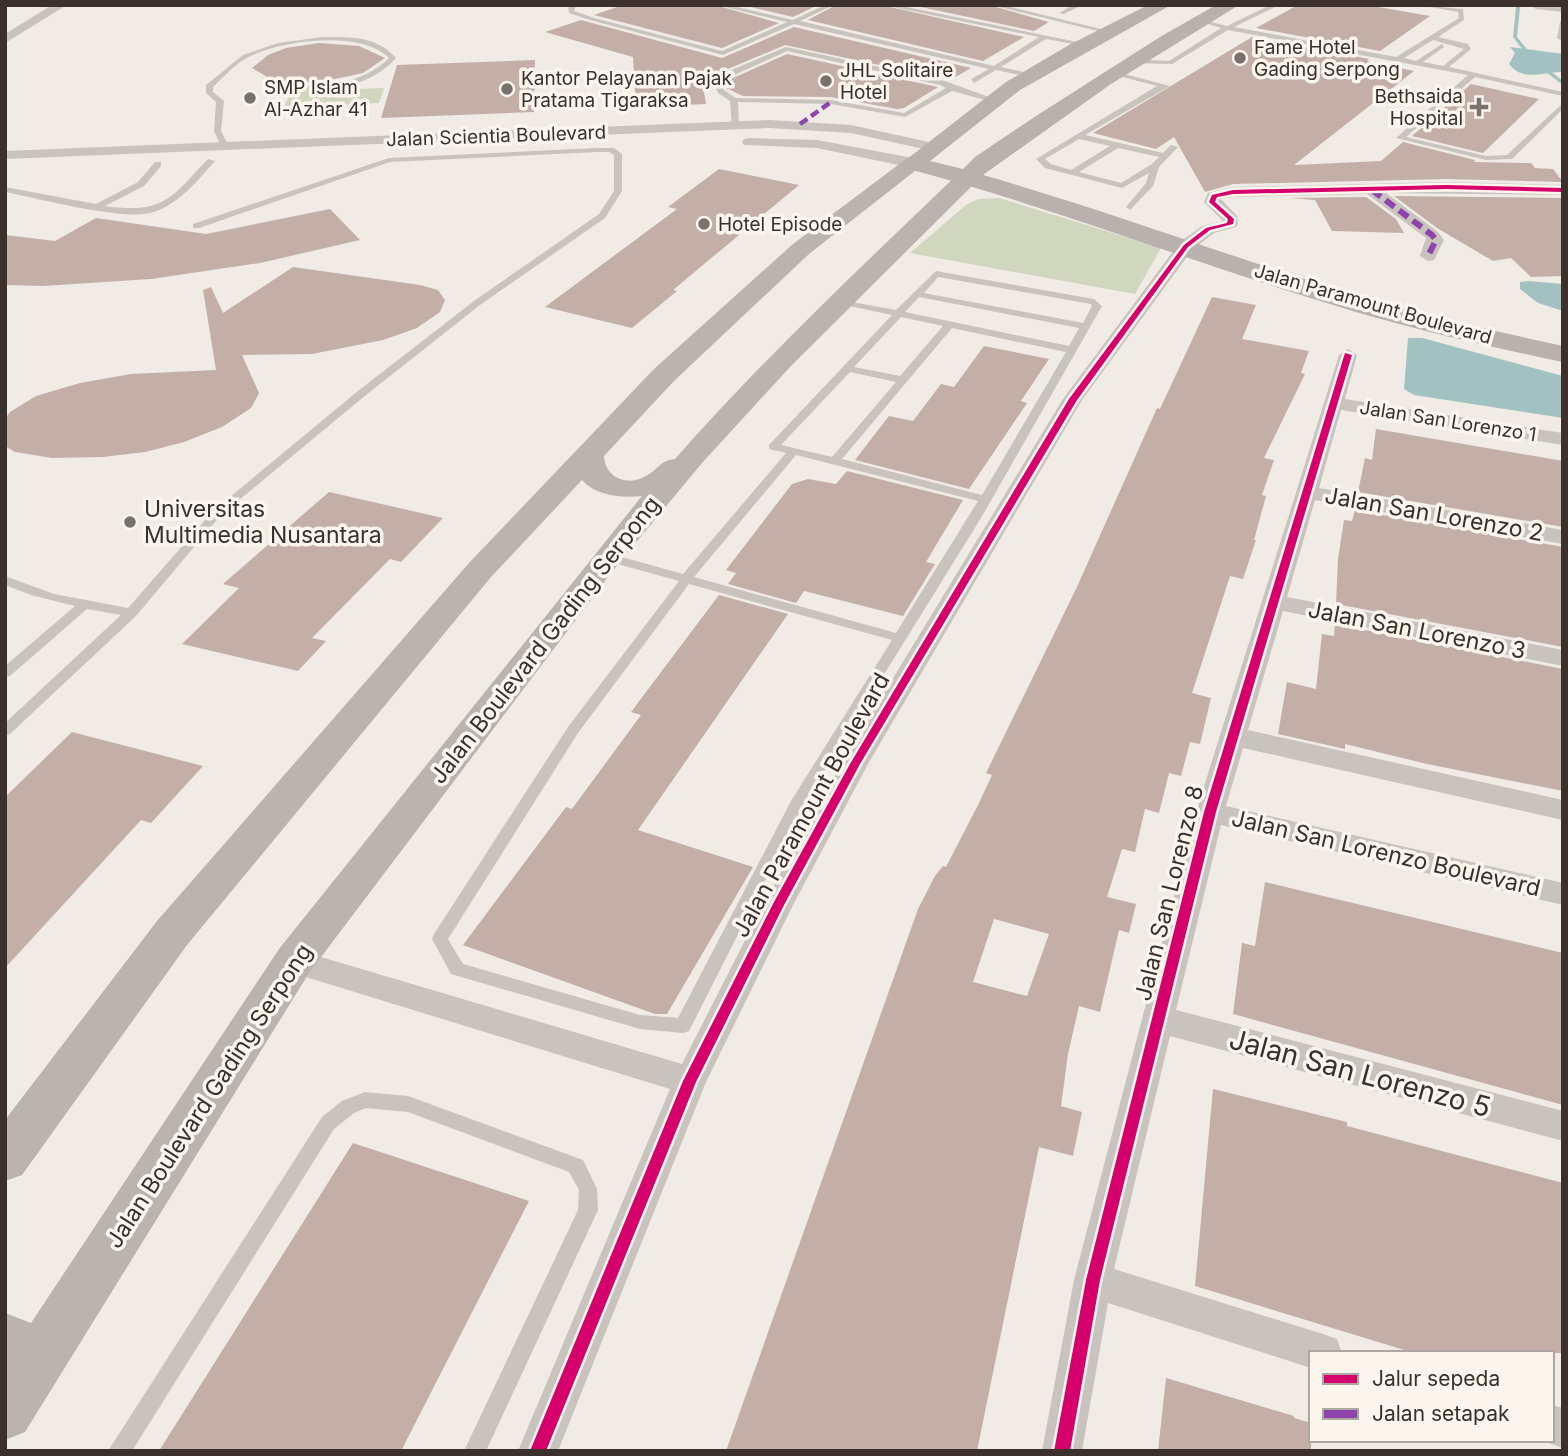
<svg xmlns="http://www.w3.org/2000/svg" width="1568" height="1456" viewBox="0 0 1568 1456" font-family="Inter,sans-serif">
	<rect width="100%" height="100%" fill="#f0ebe5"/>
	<g fill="#d1d6bf">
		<path d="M384,88L379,103L284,107L291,91Z"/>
		<path d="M999,198L1161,248L1135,294L910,253L966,205L978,199Z"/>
	</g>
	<g fill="#a1c2c1">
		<path d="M1510,47L1563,54V72C1544,71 1524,83 1509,64L1515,53Z"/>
		<path d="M1528,281L1563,284V311L1538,303L1520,289V282Z"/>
		<path d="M1408,338H1422L1563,376V418L1414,395L1404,389Z"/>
	</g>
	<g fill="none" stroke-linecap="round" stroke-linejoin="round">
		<path fill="#a1c2c1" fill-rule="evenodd" d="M1518,6L1520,7L1517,37L1535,59L1563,81V85L1531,61L1513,37L1516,7Z"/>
	</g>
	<g fill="#c3afa7" fill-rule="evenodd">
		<path d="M623,5H715L779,23L722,48L594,15Z"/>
		<path d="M742,5H818L793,17Z"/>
		<path d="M836,5H881L1024,37L983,61L808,20Z"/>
		<path d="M911,5H989L1049,22L1034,31Z"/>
		<path d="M1298,5H1367L1430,16L1380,51L1256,28Z"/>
		<path d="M581,20L722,58L794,27L971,68L950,80L785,45L723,71L712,84L702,81L706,104L636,107L633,57L545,32Z"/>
		<path d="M1252,37L1369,59L1367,61L1414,71L1294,165L1381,161L1403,142L1475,160L1474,162L1531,163L1535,168L1553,169L1563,182L1446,179L1233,184L1205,192L1174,137L1156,149L1093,133Z"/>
		<path d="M319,43L359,46L385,58L363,73L321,82L293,83L271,79L252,68L268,55L286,48Z"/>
		<path d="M787,54L938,87L904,108L897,109L831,97L743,96L726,88L725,84L731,79Z"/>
		<path d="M535,60L534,112L381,118L397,65Z"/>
		<path d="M1471,84L1539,99L1483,153L1412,136Z"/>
		<path d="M719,169L799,185L673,290L677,291L632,328L545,307L677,209L668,207Z"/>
		<path d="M1394,196L1563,198V276L1531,277L1511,258L1493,261L1437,228Z"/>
		<path d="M1366,197L1396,219L1404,233L1332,231L1315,200L1290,198Z"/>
		<path d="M330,209L360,240L260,263L151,279L43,286L5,285V235L55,241L96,218L206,234Z"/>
		<path d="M293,267L420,285L438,290L445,300L440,312L417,328L383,340L312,354L242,355L259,393L251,408L222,427L184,442L145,452L103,457L52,458L15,452L5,446V419L10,412L36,396L80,383L131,374L216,370L203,290L211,287L223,313Z"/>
		<path d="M1212,297L1256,305L1242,339L1309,351L1301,373L1305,374L1264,458L1274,460L1262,495L1266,496L1254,540H1256L1243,579L1230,576L1192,693L1211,698L1200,744L1190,742L1181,776L1169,773L1159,813L1145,809L1135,852L1122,849L1107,897L1136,904L1129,933L1119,930L1100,1012L1079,1006L1068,1054L1061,1106L1082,1112L1073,1156L1039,1147L977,1451H726L918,909L935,876L943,866L946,867L978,805L992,775L986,773L1076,589L1157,408L1160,409ZM994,919L1049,934L1027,996L973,982Z"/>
		<path d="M984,346L1049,359L1021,401L1027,403L969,489L855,460L889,416L913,421L941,384L954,387Z"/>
		<path d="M1376,429L1563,461V527L1358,492L1365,458L1372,460Z"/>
		<path d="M847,471L963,500L926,562L935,564L903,616L804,591L796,603L728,584L736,573L726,570L792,484L808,479L836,484Z"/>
		<path d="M329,492L443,518L401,562L390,559L312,638L326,641L298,671L182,644L239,588L223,584Z"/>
		<path d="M1355,510L1563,547V647L1336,604L1338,559L1344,520L1352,521Z"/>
		<path d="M719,595L788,614L638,830L753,867L667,1014H655L463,945L566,807L572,809L641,715L631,712Z"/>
		<path d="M1335,624L1563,669V791L1427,764L1345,744V749L1278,734L1287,682L1316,689L1322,634L1334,636Z"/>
		<path d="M72,732L203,766L151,823L141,820L5,968V797Z"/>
		<path d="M1265,882L1563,953V1105L1233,1014L1242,943L1255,946Z"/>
		<path d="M1213,1089L1347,1122V1126L1563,1183V1353H1414L1195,1286Z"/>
		<path d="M353,1143L529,1201L401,1451H159Z"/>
		<path d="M1166,1378L1294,1416V1418L1311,1423V1451H1158Z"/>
	</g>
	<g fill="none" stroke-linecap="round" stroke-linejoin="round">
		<g fill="#c9c3be" fill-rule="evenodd">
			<path d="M568,5H576L574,11L594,18L722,51L787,22L717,5H729L793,20L825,5H834L800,21L994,66L1039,37L883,5H897L1087,44L1084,46L1046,39L1001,67L1033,74V78L996,70L974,83L971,79L989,69L794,24L723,55L590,20L569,13Z"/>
			<path d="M991,5H1003L1113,32L1110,34Z"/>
			<path d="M1073,5H1082L1064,14L1059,13Z"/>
			<path d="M1270,5H1279L1234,27L1396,57L1459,18L1458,12L1419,5L1463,9L1464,20L1438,37L1468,44L1471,49L1449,67L1563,92V96L1475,77L1406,137L1486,156L1507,155L1563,103V109L1512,159L1486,160L1396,138L1468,75L1228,30L1172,64L1131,63L1128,61L1131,59L1169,61L1221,28L1199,21V19L1227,26ZM1433,40L1464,49L1443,66L1423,62L1444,47L1442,44L1416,61L1404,58Z"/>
			<path d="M1563,20V42L1557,38L1560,22Z"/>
			<path d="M323,37C350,37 377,36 396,58C371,86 335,90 299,90C290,90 280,92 272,88L276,86C317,86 358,88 389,58C361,29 278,40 245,59C233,66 223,78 213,87V92L224,101L221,131L229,146L222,148L214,131L216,102L206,93V85L243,55L278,43Z"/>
			<path d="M786,47L945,81L997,100L993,102L952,91L905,117L831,104L738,102L739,125L732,127L730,101L718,93L714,83L724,73ZM787,51L940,85L946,88L904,113L831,100L736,98L724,90L722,83L730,77Z"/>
			<path d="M1113,71L1170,86L1085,135L1163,153L1171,145L1178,147L1159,167L1153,186L1130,210L1126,207L1146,183L1149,173L1122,188L1045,168L1036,159L1157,86L1111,74ZM1079,139L1110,146L1071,170L1051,164L1045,159ZM1118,148L1159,157L1152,164L1121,183L1079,172Z"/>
			<path d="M597,148H614L622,154V191L605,218L480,305L366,395L221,515L136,616L10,734L5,736V723L121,615L87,609L10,676L5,677V666L75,606L31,595L5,585V576L54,594L128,608L213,511L358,391L474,301L599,214L614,191V155L609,152H597L390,162L199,228H193V224L389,158Z"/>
			<path d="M208,159L215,161C198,180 179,204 154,212C125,222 38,198 5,192V187L96,204L138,182L155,162H161V166L144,186L105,206C164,214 170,199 208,159Z"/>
			<path d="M936,271L1094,299L1102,306L981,518L805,802L689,1031L683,1033L640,1029L451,974L432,939L434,934L568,727L679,581L603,560L601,557L607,553L683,574L786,453L769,449V445L892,315L835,303V299L896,310ZM938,277L1091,304L1092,306L1083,323L924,293ZM919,297L1079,328L1069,346L905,312ZM901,317L943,326L900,376L854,367ZM952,328L1066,352L982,495L842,459ZM850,372L896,382L832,457L781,445ZM796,455L978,501L896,633L694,577ZM689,584L892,640L791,801L678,1018L640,1015L463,964L448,939L578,733Z"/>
			<path d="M365,1092L408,1096L583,1160L597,1189L598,1210L486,1451H464L578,1210L579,1190L569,1172L408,1112L366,1108L354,1113L334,1129L132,1451H108L322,1117L342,1101Z"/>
		</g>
		<g fill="#c9c3be" fill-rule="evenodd">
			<path d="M52,5H67L5,43V34Z"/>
			<path d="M1530,5H1563V12L1536,9Z"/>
			<path d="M769,120L851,125L938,144L940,147L933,151L851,133L769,128L5,159V151Z"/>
			<path d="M749,138L817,140L913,158L921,163L913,168L817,148L744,145L742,142L744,139Z"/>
			<path d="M1446,182L1563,185V195L1386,193L1438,232L1444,240L1434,260L1428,261L1420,256L1426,238L1367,194L1233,197L1221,199L1237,216L1238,224L1236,227L1214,233L1192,250L1082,400L868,764L793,905L706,1082L558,1451H518L670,1089L283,970L279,961L283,952L294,949L682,1064L763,905L845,757L1063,399L1180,242L1202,226L1223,221L1204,202L1208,193L1233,187Z"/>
			<path d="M1348,349L1357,355L1345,399L1563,433V445L1341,410L1319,488L1563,530V544L1315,500L1287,597L1563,650V666L1283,611L1248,730L1563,800V820L1243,748L1226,806L1563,883V905L1221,825L1176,1010L1563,1111V1141L1170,1036L1114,1269L1323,1334L1337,1339L1342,1353H1311V1368L1108,1303L1082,1451H1042L1074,1280L1196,812L1339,355Z"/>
			<path d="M1552,1405L1563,1408V1448L1540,1440H1552Z"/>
		</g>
		<path fill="#bab3ae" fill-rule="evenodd" d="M913,157L920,159L924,163L920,167L809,254L674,381L604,456C605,478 628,487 646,476C658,470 660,460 675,459C764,358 862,266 959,173H975L978,178L975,183L790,367L702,463L618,564L309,973L25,1432L5,1440V1313L31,1323L279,949L642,496C621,498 596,496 582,480L491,577L187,945L22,1175L5,1181V1120L157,921L469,563L654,369L793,244L906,159Z"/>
		<path fill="#b8b1ad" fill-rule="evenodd" d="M1148,5H1171L1020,90L930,161L963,169L975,157L1036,116L1160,37L1216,5H1239L1111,84L983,175C1105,210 1225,255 1346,292C1417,314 1490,330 1563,346V362C1485,346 1407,328 1330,304C1188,261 1049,206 905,168L902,163L1006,82L1069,45Z"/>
		<path stroke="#8e44ad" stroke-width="4.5" stroke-dasharray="9 4.5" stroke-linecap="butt" d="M800,124L831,102"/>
		<path stroke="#8e44ad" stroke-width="6" stroke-dasharray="11 6" stroke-linecap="butt" d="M1372,190L1432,235L1436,240L1428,256"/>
		<defs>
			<g id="cycleway">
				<path d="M1446,185L1563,188V192L1446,189L1233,194L1217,197L1215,202L1234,219L1233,224L1210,230L1188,247L1077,400L860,764L784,905L696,1082L546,1451H530L683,1081L774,902L850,764L1069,399L1184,245L1206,228L1227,223L1228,219L1209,202L1212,195L1233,190Z"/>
				<path d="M1345,353L1352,355L1216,812L1100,1280L1070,1451H1054L1086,1280L1204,812Z"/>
			</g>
		</defs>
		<use href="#cycleway" stroke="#fbf5ee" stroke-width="5"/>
		<use href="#cycleway" fill="#d6006c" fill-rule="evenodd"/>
	</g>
	<g fill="#7a716c" stroke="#fbf5ee" stroke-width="2.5">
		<circle cx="1240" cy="58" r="7"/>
		<circle cx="826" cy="81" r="7"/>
		<circle cx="507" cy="89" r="7"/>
		<circle cx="250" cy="98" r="7"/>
		<path d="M1475.5 96.5h7v7h7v7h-7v7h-7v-7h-7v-7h7z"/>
		<circle cx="704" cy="224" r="7"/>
		<circle cx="130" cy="522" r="7"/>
	</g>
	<g text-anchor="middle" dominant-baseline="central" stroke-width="7" stroke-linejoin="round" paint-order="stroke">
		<g font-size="19" fill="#3b302b" stroke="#fbf5ee" text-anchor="start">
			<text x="1254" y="47">Fame Hotel<tspan x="1254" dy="22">Gading Serpong</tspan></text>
			<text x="840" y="70">JHL Solitaire<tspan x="840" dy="22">Hotel</tspan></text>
			<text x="521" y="78">Kantor Pelayanan Pajak<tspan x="521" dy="22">Pratama Tigaraksa</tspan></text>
			<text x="264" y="87">SMP Islam<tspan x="264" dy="22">Al-Azhar 41</tspan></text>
			<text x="1463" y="96" text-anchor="end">Bethsaida<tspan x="1463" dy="22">Hospital</tspan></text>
			<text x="718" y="224">Hotel Episode</text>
		</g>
		<g font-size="19" fill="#3b302b" stroke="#fbf5ee">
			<text transform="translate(496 136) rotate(-2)">Jalan Scientia Boulevard</text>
			<text transform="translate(1373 304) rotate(16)">Jalan Paramount Boulevard</text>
			<text transform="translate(1448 421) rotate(9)">Jalan San Lorenzo 1</text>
		</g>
		<g font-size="23" fill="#3b302b" stroke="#fbf5ee" text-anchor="start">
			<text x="144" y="509">Universitas<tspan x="144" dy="26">Multimedia Nusantara</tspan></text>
		</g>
		<g font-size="23" fill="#3b302b" stroke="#fbf5ee">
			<text transform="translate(1434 514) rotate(10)">Jalan San Lorenzo 2</text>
			<text transform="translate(1417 630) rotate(11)">Jalan San Lorenzo 3</text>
			<text transform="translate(545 640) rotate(-52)">Jalan Boulevard Gading Serpong</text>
			<text transform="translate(811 805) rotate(-61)">Jalan Paramount Boulevard</text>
			<text transform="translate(1386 853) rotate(13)">Jalan San Lorenzo Boulevard</text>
			<text transform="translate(1169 893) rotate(-76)">Jalan San Lorenzo 8</text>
			<text transform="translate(209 1096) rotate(-57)">Jalan Boulevard Gading Serpong</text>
		</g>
		<g font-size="28" fill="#3b302b" stroke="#fbf5ee">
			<text transform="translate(1360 1073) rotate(15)">Jalan San Lorenzo 5</text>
		</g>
	</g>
	<rect width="1568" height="1456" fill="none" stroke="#3b302b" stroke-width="14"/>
	<rect x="1309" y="1351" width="245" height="91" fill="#fbf5ee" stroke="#aea6a0" stroke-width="2"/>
	<rect x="1323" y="1374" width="35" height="10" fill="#d6006c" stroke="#aea6a0" stroke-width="2"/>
	<text x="1372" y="1386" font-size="21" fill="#3b302b">Jalur sepeda</text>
	<rect x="1323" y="1409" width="35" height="10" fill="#8e44ad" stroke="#aea6a0" stroke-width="2"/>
	<text x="1372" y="1421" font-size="21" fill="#3b302b">Jalan setapak</text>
</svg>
